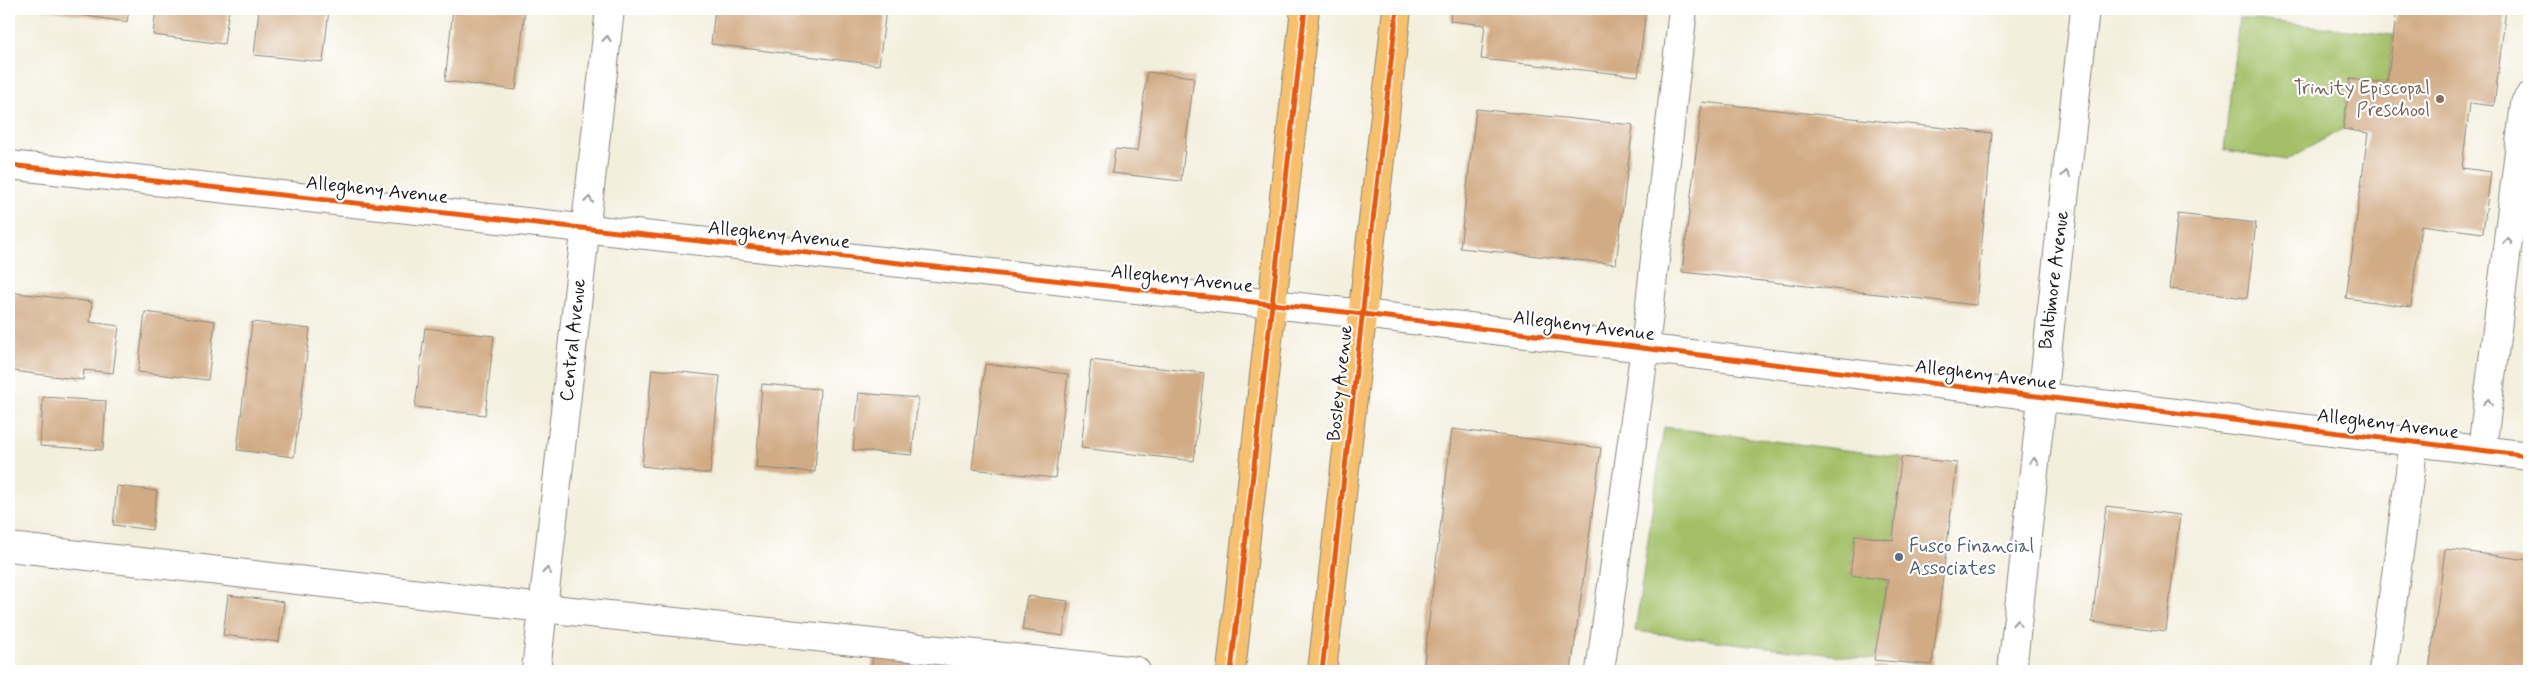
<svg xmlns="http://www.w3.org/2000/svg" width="2538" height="680" viewBox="0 0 2538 680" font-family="Mynerve,sans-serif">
	<rect width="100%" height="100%" fill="#fff"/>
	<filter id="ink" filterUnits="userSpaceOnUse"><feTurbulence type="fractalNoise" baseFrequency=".02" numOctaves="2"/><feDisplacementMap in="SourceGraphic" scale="10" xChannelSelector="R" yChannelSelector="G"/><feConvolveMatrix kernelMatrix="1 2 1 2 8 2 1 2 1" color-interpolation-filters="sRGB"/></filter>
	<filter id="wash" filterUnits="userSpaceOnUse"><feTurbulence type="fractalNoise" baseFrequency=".0096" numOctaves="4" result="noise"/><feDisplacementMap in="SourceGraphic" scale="20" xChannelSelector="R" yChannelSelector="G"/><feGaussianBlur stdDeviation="1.12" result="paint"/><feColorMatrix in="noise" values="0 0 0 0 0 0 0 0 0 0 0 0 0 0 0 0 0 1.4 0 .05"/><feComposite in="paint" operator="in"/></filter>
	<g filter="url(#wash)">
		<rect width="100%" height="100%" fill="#f3efdd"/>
		<g fill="#a3c068" stroke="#606e42">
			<path d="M2239,18L2393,35L2387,84L2350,79L2343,129L2286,160L2224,150Z"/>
			<path d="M1664,427L1901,457L1893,540L1856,535L1850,574L1888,580L1874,660L1635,631Z"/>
		</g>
		<g id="blocks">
			<g fill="#d1ab84">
				<path d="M39,9H129L127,22Z"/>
				<path d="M156,9H229L224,44L153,35Z"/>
				<path d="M259,9H329L323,62L254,55Z"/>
				<path d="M453,9H525L516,90L445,81Z"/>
				<path d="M715,9H886L879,65L711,44Z"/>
				<path d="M1451,9H1646L1638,76L1481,59L1485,25L1450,21Z"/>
				<path d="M2397,9H2506L2494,106L2470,103L2462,168L2491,172L2483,233L2421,225L2411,307L2346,298L2368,133L2343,129L2350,79L2387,84Z"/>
				<path d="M1147,72L1194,77L1181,181L1112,173L1115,149L1137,151Z"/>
				<path d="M1702,102L1992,133L1976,305L1682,272Z"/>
				<path d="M1476,109L1633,125L1616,264L1460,248Z"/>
				<path d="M2178,214L2256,223L2247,298L2169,289Z"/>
				<path d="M9,292L92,302L90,322L119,326L113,373L84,370L83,380L13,371L11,395H9Z"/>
				<path d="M145,312L215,321L208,380L138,372Z"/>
				<path d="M252,322L310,329L294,457L237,450Z"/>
				<path d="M425,328L494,336L485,415L415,407Z"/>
				<path d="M1091,360L1204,373L1194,461L1081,448Z"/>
				<path d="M985,364L1068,374L1055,478L972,469Z"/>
				<path d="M652,369L720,376L710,474L642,466Z"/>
				<path d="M762,384L820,389L815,472L756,468Z"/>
				<path d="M859,393L918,398L912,455L853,450Z"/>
				<path d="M43,397L106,401L103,450L40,446Z"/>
				<path d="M1452,429L1601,448L1571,671H1423Z"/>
				<path d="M1901,457L1957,463L1932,665L1874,660L1888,580L1850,575L1855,535L1893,540Z"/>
				<path d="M117,486L157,491L152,530L113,525Z"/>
				<path d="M2106,506L2180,515L2166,631L2092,622Z"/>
				<path d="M2445,549L2529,560V671H2429Z"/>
				<path d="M228,595L284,602L279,642L223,635Z"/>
				<path d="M1027,596L1068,601L1063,636L1022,630Z"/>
				<path d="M873,655L910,659L909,671H871Z"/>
				<path d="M1875,666L1895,668V671H1875Z"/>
			</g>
		</g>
	</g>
	<g filter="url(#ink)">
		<use href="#blocks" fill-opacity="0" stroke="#88867c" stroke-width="1"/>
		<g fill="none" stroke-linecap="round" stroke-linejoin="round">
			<defs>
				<g id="minor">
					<path d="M9,165L1363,314L2529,456"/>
					<path d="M2482,450L2525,103L2529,97"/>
					<path d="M9,547L543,608L1136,671"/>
					<path d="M536,671L610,9"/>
					<path d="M1600,671L1645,348L1683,9"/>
					<path d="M2012,671L2085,9"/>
					<path d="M2383,671L2414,442"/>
				</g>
				<g id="major">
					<path d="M1231,671L1305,9"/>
					<path d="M1322,671L1397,9"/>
				</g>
			</defs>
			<use href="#minor" stroke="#88867c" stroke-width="30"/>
			<use href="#major" stroke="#88867c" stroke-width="30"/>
			<use href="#minor" stroke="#fff" stroke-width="28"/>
			<use href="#major" stroke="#f7c06c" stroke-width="28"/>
			<defs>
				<g id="cycleway">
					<path d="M9,165L1363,314L2529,456"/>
					<path d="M1231,671L1305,9"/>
					<path d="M1322,671L1397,9"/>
				</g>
			</defs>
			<use href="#cycleway" stroke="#fff" stroke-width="8"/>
			<use href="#cycleway" stroke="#e8590c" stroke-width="5"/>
		</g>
		<defs><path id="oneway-chevron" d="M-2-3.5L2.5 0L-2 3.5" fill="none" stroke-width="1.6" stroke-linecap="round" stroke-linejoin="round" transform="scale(1.25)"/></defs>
		<g stroke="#999">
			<use href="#oneway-chevron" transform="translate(607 39) rotate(-84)"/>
			<use href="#oneway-chevron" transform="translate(2066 174) rotate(-83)"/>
			<use href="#oneway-chevron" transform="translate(589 200) rotate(-84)"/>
			<use href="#oneway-chevron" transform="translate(2508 241) rotate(-83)"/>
			<use href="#oneway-chevron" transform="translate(2488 402) rotate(-83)"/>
			<use href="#oneway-chevron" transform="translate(2034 461) rotate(-84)"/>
			<use href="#oneway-chevron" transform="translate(547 571) rotate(-84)"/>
			<use href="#oneway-chevron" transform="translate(2017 623) rotate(-84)"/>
		</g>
	</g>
	<circle fill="#8d6e63" stroke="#fff" stroke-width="2" cx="2440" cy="99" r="5"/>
	<circle fill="#5c6f8a" stroke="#fff" stroke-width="2" cx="1899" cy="557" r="5"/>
	<g text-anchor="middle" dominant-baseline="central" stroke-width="4.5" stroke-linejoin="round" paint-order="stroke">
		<g font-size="19" fill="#785e54" stroke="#fff" text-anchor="end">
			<text x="2430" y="88">Trinity Episcopal<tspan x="2430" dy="22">Preschool</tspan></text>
		</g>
		<g font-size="19" fill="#1c1c1c" stroke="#fff">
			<text transform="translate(377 190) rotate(6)">Allegheny Avenue</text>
			<text transform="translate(779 235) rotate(6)">Allegheny Avenue</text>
			<text transform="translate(1182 279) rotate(6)">Allegheny Avenue</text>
			<text transform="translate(2054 280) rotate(-83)">Baltimore Avenue</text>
			<text transform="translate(1584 326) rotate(7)">Allegheny Avenue</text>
			<text transform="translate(573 340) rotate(-84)">Central Avenue</text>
			<text transform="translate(1986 375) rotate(7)">Allegheny Avenue</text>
			<text transform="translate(1340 383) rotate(-84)">Bosley Avenue</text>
			<text transform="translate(2388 424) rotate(7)">Allegheny Avenue</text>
		</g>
		<g font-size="19" fill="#4e5e75" stroke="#fff" text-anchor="start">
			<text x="1909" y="546">Fusco Financial<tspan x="1909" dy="22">Associates</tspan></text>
		</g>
	</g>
	<rect width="2538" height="680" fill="none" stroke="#fff" stroke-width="30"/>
</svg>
